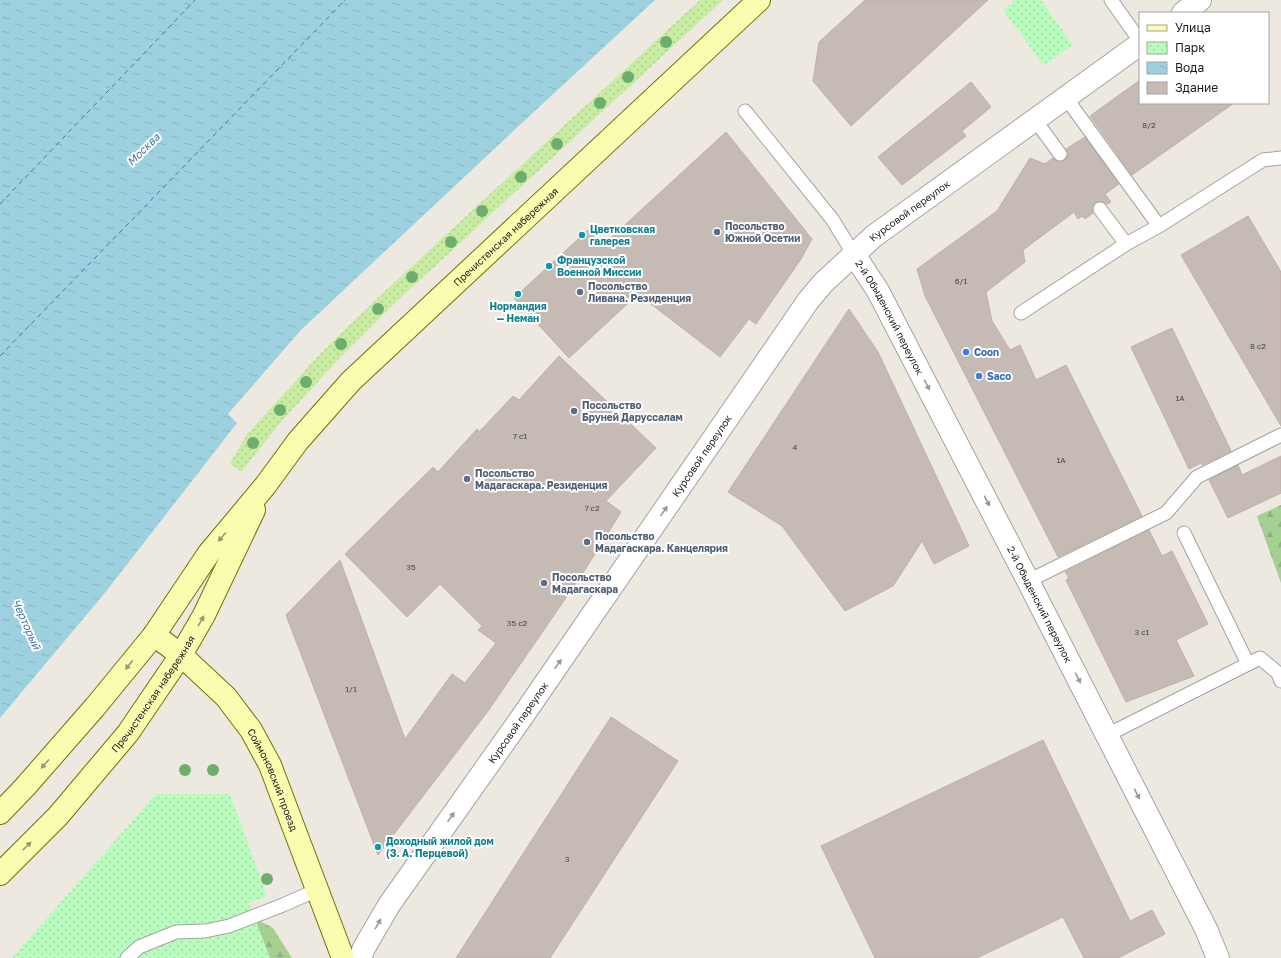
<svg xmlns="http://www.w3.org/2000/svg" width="1281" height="958" viewBox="0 0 1281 958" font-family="'Golos Text',sans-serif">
	<defs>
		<pattern id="grass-dots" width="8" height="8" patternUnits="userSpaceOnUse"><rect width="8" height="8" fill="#c8eca2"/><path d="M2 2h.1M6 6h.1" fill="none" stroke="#abca8b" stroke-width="1.8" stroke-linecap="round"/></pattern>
		<pattern id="forest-firs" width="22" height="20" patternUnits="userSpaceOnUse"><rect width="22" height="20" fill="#a5d092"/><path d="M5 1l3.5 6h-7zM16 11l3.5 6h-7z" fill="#8db27d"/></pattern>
		<pattern id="park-dots" width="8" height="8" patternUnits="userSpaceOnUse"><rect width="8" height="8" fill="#b9fcbd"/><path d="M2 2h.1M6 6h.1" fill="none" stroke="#9ed7a2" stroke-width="1.8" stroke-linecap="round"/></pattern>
		<pattern id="water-ripples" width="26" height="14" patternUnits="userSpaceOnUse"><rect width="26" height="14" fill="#9ed1df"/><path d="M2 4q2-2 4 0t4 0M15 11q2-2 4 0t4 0" fill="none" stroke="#88b3bf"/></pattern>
	</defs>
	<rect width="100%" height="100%" fill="#eee9e0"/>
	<path fill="url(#grass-dots)" d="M700,0H723L394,304L334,364L280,423L241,472L230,463L248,433L321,353L383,293Z"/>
	<g fill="url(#forest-firs)">
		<path d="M1281,505V583L1257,516Z"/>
		<path d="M256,919L273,928L292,958H242Z"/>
	</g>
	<g fill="url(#park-dots)">
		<path d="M1015,0H1041L1073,45L1044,66L1003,10Z"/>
		<path d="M156,794H230L267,896L249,903L270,958H12Z"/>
	</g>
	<path fill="url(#water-ripples)" d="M0,0H655L523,122L301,330L228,414L237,423L104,594L0,718Z"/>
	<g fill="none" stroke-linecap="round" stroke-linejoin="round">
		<g stroke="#4176a8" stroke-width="1" stroke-dasharray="5 4" stroke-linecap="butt">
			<path d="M0,204L195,0"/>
			<path d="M0,356L345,0"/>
		</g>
	</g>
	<g fill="#c6bbb4" stroke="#c0afa2">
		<path d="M865,0H988L851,126L813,81L819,42Z"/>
		<path d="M1140,80V103H1234L1132,175L1090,116Z"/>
		<path d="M971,82L991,107L962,131L966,136L902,185L878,157Z"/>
		<path d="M726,132L812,239L801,259L756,324L749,319L720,357L638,294L569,358L514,298L588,230L603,245Z"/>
		<path d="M1085,137L1119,184L1105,194L1111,202L1107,204L1103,202H1096L1093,206V213L1085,219L1082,216L1078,219L1074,212L1023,250L1025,262L986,292L992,321L1010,350L1020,345L1036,380L1066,365L1142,516L1058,557L925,296L917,269L997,211L1030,158L1045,164L1053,158L1057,161L1061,162L1065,160L1067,157L1066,149Z"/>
		<path d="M1248,216L1281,272V426L1181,255Z"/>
		<path d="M849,309L878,352L969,546L934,564L922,541L893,586L845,611L782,526L728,492Z"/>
		<path d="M1172,328L1231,451L1202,465L1201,463L1189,469L1131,347Z"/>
		<path d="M559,356L656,448L606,501L621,512L583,573L488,711L378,855L286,615L340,560L405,739L452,674L465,683L496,643L478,630L482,626L440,584L407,617L345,554L433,467L438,472L477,429L479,432L513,396L519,400Z"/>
		<path d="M1281,456V493L1228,518L1209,480L1238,465L1242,475Z"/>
		<path d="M1149,530L1162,556L1172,551L1208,624L1176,640L1194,676L1126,702L1066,580L1069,578L1065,572Z"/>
		<path d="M611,717L678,761L550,958H456Z"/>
		<path d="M1043,740L1130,921L1152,910L1165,934L1118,958H1084L1063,917L977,958H875L821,846Z"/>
	</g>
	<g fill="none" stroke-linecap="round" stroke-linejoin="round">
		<defs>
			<g id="lane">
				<path d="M1111,0L1140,41"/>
				<path d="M1066,98L1159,226"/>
				<path d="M745,111L832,219L853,253"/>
				<path d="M1035,120L1060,154"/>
				<path d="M1100,209L1126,244"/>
				<path d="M1021,313L1126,244L1159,226L1263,160L1281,158"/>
				<path d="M1184,533L1248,664"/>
				<path d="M1028,581L1166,513L1197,477L1281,435"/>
				<path d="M1107,735L1260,658L1278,673L1281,681"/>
				<path d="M127,958L139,947L176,932L205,931L229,926L283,905L317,890"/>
			</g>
			<g id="street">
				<path d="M1183,13L1200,0"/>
				<path id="s1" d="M853,253L878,291L1028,581L1206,929L1218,958"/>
				<path id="s2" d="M360,958L364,948L389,905L522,717L808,301L823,283L874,236L1140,44"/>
			</g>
			<g id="secondary">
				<path id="s3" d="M154,635L181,655L226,697L251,730L270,765L343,958"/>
				<path id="s4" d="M0,813L25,787L95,707L154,635L209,553L265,486L298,441L351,381L759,0"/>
				<path id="s5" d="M0,874L58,816L128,733L181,655L204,615L254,510"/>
			</g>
		</defs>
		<use href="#lane" stroke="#a3a3a3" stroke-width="15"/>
		<use href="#street" stroke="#a3a3a3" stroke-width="24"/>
		<use href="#secondary" stroke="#6a7500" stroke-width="24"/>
		<use href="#lane" stroke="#fff" stroke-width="13"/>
		<use href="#street" stroke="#fff" stroke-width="22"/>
		<use href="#secondary" stroke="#fafdaf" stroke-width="22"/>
	</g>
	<g fill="#6eae6c">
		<circle cx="666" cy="42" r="6"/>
		<circle cx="628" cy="77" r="6"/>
		<circle cx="600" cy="103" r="6"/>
		<circle cx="557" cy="144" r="6"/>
		<circle cx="521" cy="177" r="6"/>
		<circle cx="482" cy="211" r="6"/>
		<circle cx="451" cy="242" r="6"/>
		<circle cx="412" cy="277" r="6"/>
		<circle cx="378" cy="309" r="6"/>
		<circle cx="341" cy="344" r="6"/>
		<circle cx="306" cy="382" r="6"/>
		<circle cx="280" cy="410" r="6"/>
		<circle cx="253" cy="443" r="6"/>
		<circle cx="185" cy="770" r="6"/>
		<circle cx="213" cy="770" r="6"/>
		<circle cx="267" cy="879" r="6"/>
	</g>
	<defs><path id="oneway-solid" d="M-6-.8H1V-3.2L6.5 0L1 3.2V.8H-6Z"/></defs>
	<g fill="#999">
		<use href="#oneway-solid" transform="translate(927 385) rotate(63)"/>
		<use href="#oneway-solid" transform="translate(987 501) rotate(63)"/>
		<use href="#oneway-solid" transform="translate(664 511) rotate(-55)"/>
		<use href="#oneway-solid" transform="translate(558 664) rotate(-55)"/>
		<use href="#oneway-solid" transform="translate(1078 678) rotate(63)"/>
		<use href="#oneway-solid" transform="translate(1137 794) rotate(63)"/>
		<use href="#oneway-solid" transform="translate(451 817) rotate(-55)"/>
		<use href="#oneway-solid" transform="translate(378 924) rotate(-60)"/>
	</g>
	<g fill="#96986d">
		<use href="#oneway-solid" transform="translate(222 537) rotate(130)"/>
		<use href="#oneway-solid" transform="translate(201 621) rotate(-60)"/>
		<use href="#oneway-solid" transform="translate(129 665) rotate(129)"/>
		<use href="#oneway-solid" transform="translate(45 764) rotate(131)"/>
		<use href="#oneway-solid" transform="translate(27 846) rotate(-45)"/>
	</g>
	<g fill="#5c6f8a" stroke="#fff" stroke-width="1.5">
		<circle cx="717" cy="232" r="4"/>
		<circle cx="580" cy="292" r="4"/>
		<circle cx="574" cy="411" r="4"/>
		<circle cx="467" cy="479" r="4"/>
		<circle cx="587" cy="542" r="4"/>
		<circle cx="544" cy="583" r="4"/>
	</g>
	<g fill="#0f9aa8" stroke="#fff" stroke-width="1.5">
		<circle cx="582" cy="235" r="4"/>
		<circle cx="549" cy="266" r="4"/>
		<circle cx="518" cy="294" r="4"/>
		<circle cx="378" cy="847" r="4"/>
	</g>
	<g fill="#3f7fe0" stroke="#fff" stroke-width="1.5">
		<circle cx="966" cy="352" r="4"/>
		<circle cx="979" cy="376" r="4"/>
	</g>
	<g text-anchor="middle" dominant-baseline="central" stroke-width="4" stroke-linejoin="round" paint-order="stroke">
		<g font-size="8" fill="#464442">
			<text x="1149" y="125">8/2</text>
			<text x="961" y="281">6/1</text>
			<text x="1258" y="346">8 с2</text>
			<text x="1180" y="398">1А</text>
			<text x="520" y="436">7 с1</text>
			<text x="795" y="447">4</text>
			<text x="1061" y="460">1А</text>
			<text x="592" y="508">7 с2</text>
			<text x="411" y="567">35</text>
			<text x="517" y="623">35 с2</text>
			<text x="1142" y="632">3 с1</text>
			<text x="351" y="689">1/1</text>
			<text x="567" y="859">3</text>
		</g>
		<g font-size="10" fill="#1c1c1c" stroke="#fff">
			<text stroke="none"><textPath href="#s2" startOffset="932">Курсовой переулок</textPath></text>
			<text stroke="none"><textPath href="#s4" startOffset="769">Пречистенская набережная</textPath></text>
			<text stroke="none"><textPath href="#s1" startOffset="74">2-й Обыденский переулок</textPath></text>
			<text stroke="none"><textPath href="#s2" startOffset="608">Курсовой переулок</textPath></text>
			<text stroke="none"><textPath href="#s1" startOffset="398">2-й Обыденский переулок</textPath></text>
			<text stroke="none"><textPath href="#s5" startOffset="237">Пречистенская набережная</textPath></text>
			<text stroke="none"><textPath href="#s2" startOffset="284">Курсовой переулок</textPath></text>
			<text stroke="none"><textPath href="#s3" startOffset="191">Соймоновский проезд</textPath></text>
		</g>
		<g font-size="10" font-weight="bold" fill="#4e5e75" stroke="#fff" text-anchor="start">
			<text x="725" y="226">Посольство<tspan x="725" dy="12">Южной Осетии</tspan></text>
			<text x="588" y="286">Посольство<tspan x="588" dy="12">Ливана. Резиденция</tspan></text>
			<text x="582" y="405">Посольство<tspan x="582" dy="12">Бруней Даруссалам</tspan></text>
			<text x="475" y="473">Посольство<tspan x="475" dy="12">Мадагаскара. Резиденция</tspan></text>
			<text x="595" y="536">Посольство<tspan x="595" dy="12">Мадагаскара. Канцелярия</tspan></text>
			<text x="552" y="577">Посольство<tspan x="552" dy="12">Мадагаскара</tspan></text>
		</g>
		<g font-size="10" font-weight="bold" fill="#0d838f" stroke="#fff" text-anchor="start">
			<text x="590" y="229">Цветковская<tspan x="590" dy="12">галерея</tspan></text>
			<text x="557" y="260">Французской<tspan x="557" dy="12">Военной Миссии</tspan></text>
			<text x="518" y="306" text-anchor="middle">Нормандия<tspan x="518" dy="12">— Неман</tspan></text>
			<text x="386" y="841">Доходный жилой дом<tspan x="386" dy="12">(З. А. Перцевой)</tspan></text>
		</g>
		<g font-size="10" font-weight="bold" fill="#366cbe" stroke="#fff" text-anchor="start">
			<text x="974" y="352">Coon</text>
			<text x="987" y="376">Saco</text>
		</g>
		<g font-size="11" font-style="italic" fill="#4176a8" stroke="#fff">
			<text transform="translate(143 149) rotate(-45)">Москва</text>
			<text transform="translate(27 624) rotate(66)">Черторый</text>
		</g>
	</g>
	<rect x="1139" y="12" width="130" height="92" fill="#ffffff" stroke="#a4a4a4"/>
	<rect x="1147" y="25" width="20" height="6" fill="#fafdaf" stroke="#a4a4a4"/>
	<text x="1175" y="32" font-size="12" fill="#1c1c1c">Улица</text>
	<rect x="1147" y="42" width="20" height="12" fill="url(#park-dots)" stroke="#a4a4a4"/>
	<text x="1175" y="52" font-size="12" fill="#1c1c1c">Парк</text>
	<rect x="1147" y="62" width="20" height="12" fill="url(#water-ripples)" stroke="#a4a4a4"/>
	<text x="1175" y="72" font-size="12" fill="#1c1c1c">Вода</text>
	<rect x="1147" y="82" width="20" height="12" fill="#c6bbb4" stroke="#a4a4a4"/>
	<text x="1175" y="92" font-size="12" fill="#1c1c1c">Здание</text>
</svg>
